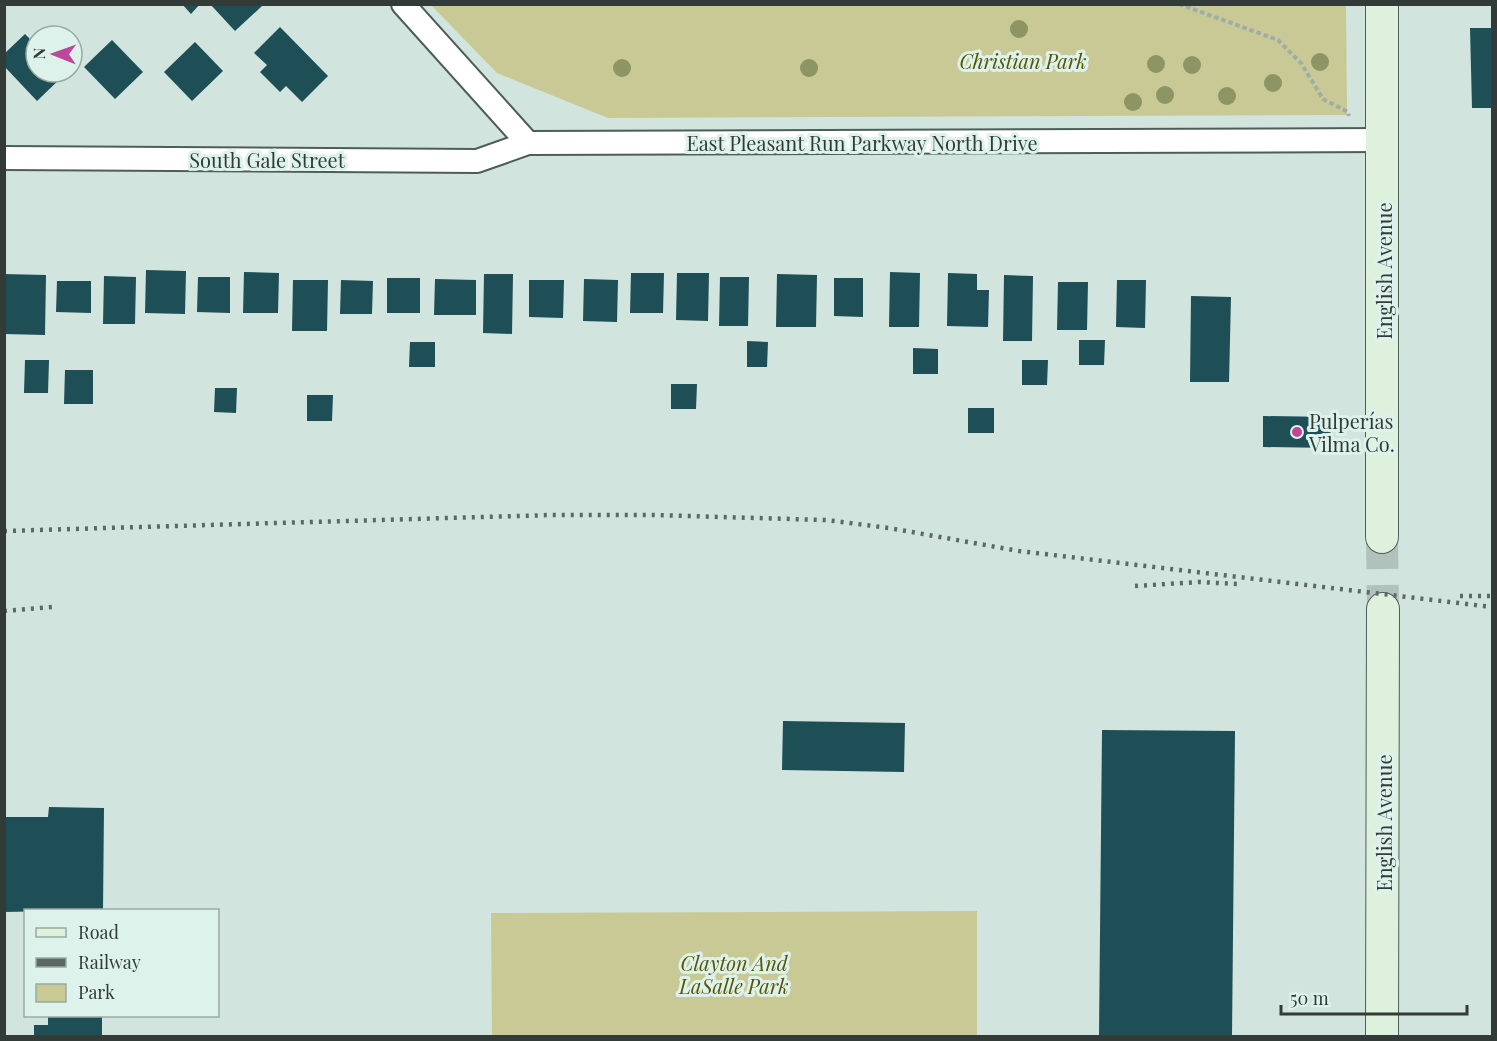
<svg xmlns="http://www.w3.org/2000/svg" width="1497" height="1041" viewBox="0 0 1497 1041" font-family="'Playfair Display',serif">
	<rect width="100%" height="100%" fill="#d1e4de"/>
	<g fill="#c8c994">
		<path d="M431,5H1346L1347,115L608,118L497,73Z"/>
		<path d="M977,911V1036H492L491,913Z"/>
	</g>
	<g fill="#1e4e56">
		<path d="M182,4H200L191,14Z"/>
		<path d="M210,4H260L262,6L235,31Z"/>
		<path d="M280,27L328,76L302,102L286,86L280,92L260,72L267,65L254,53Z"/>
		<path d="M1470,28H1492V108H1472Z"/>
		<path d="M25,34L36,45V72H62L64,75L37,101L4,66V54Z"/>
		<path d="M112,40L143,72L115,99L84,67Z"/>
		<path d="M195,42L223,71L192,101L164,72Z"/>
		<path d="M146,270L186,271L185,314L145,313Z"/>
		<path d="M244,272L279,273L278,313H243Z"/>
		<path d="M890,272L920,273L919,327H889Z"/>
		<path d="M631,273H664L663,313H630Z"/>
		<path d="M677,273H709L708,321L676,320Z"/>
		<path d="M948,273L977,274V290H989L988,327L947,326Z"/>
		<path d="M4,274L46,275L45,335L4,334Z"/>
		<path d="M484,274H513L512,334L483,333Z"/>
		<path d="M777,274L817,275L816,327H776Z"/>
		<path d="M1004,275L1033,276L1032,341H1003Z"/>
		<path d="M104,276L136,277L135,324H103Z"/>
		<path d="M198,277H230V313L197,312Z"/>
		<path d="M720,277H749L748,326H719Z"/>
		<rect x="387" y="278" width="33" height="35"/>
		<path d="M834,278H863V317L834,316Z"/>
		<path d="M435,279L476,280V315H434Z"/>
		<path d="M584,279L618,280L617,322L583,321Z"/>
		<path d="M293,280H328L327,331H292Z"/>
		<path d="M341,280L373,281L372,314H340Z"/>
		<path d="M529,280H564L563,318L529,317Z"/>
		<path d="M1117,280H1146L1145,328L1116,327Z"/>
		<path d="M57,281H91V313L56,312Z"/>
		<path d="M1058,282H1088L1087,330H1057Z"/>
		<path d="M1191,296L1231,297L1229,382H1190Z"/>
		<path d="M1079,340H1105L1104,365H1079Z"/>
		<path d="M747,341L768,342L767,367H747Z"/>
		<path d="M410,342H435V367H409Z"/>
		<path d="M913,348L938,349V374H913Z"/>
		<path d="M25,360H49L48,393H24Z"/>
		<path d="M1022,360H1048L1047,385H1022Z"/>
		<path d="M65,370H93V404H64Z"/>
		<path d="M671,384H697L696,409H671Z"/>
		<path d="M215,388H237L236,413L214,412Z"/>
		<path d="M307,395H333L332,421H307Z"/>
		<rect x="968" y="408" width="26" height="25"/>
		<path d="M1263,416L1331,417V448L1263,447Z"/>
		<path d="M783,721L905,723L904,772L782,770Z"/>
		<path d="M1102,730L1235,731L1232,1036H1099Z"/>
		<path d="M49,807L104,808L103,910L4,912V817H48Z"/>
		<path d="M48,1016H102V1036H34V1025H48Z"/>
	</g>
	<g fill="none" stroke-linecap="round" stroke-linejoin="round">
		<path stroke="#b1c2bd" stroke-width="32" stroke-dasharray="32 16" stroke-linecap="butt" d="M1382,537L1383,609"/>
		<defs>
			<g id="minor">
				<path d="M403,4L528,143L1383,140"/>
				<path d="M4,158L477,161L528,143"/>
			</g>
			<g id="secondary">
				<path d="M1382,4V537"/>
				<path d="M1382,1036L1383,609"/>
			</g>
		</defs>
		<use href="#minor" stroke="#4d5e59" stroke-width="26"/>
		<use href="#secondary" stroke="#4d5e59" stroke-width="34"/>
		<path stroke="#9eada8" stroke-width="4" stroke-dasharray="4.5 3" stroke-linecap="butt" d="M1179,4L1278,40L1301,63L1323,99L1348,112L1349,116"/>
		<use href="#minor" stroke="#fff" stroke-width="22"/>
		<use href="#secondary" stroke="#def1dc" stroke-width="32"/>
		<g stroke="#5d6864" stroke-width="4.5" stroke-dasharray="3 6" stroke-linecap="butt">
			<path d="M4,531L551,515H652L826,520L889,528L1019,551L1492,607"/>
			<path d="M1135,586L1199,582L1237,584"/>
			<path d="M1460,596H1492"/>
			<path d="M4,611L52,607"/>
		</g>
	</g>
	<g fill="#8e9564">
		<circle cx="1019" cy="29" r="9"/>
		<circle cx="1320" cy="62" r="9"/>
		<circle cx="1156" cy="64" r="9"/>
		<circle cx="1192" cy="65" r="9"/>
		<circle cx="622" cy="68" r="9"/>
		<circle cx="809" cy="68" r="9"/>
		<circle cx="1273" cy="83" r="9"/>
		<circle cx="1165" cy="95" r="9"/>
		<circle cx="1227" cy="96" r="9"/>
		<circle cx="1133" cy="102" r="9"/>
	</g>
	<circle fill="#c04699" stroke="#def2ec" stroke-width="2" cx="1297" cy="432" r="6"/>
	<g text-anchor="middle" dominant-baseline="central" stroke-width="6" stroke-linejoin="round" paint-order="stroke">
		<g font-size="20" font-style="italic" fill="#575500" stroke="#def2ec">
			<text x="1023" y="60">Christian Park</text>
			<text x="734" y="962">Clayton And<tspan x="734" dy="23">LaSalle Park</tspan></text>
		</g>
		<g font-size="20" fill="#333b38" stroke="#def2ec">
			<text x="862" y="142">East Pleasant Run Parkway North Drive</text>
			<text x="267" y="159">South Gale Street</text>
			<text transform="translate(1383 271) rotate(-90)">English Avenue</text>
			<text transform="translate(1383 823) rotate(-90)">English Avenue</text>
		</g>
		<g font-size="20" fill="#333b38" stroke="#def2ec" text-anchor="start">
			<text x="1309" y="420">Pulperías<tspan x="1309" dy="23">Vilma Co.</tspan></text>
		</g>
	</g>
	<rect width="1497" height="1041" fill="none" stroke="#333b38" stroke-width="12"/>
	<rect x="24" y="909" width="195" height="108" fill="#def2ec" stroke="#9aa9a4" stroke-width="1.5"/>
	<rect x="36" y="928" width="30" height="9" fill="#def1dc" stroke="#9aa9a4" stroke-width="1.5"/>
	<text x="78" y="939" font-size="18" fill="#333b38">Road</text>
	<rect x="36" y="958" width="30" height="9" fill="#5d6864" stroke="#9aa9a4" stroke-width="1.5"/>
	<text x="78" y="969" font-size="18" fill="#333b38">Railway</text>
	<rect x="36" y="984" width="30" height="18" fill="#c8c994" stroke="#9aa9a4" stroke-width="1.5"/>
	<text x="78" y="999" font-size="18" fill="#333b38">Park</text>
	<g transform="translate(54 54) rotate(271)"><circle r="28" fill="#def2ec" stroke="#9aa9a4" stroke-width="1.5"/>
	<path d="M0-4.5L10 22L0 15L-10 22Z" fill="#c04699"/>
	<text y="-9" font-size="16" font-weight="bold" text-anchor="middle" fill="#333b38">N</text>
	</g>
	<path d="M1281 1005v9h186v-9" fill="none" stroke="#333b38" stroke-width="3"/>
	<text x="1290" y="1005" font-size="18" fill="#333b38" stroke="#def2ec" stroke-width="4.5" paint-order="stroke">50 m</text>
</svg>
